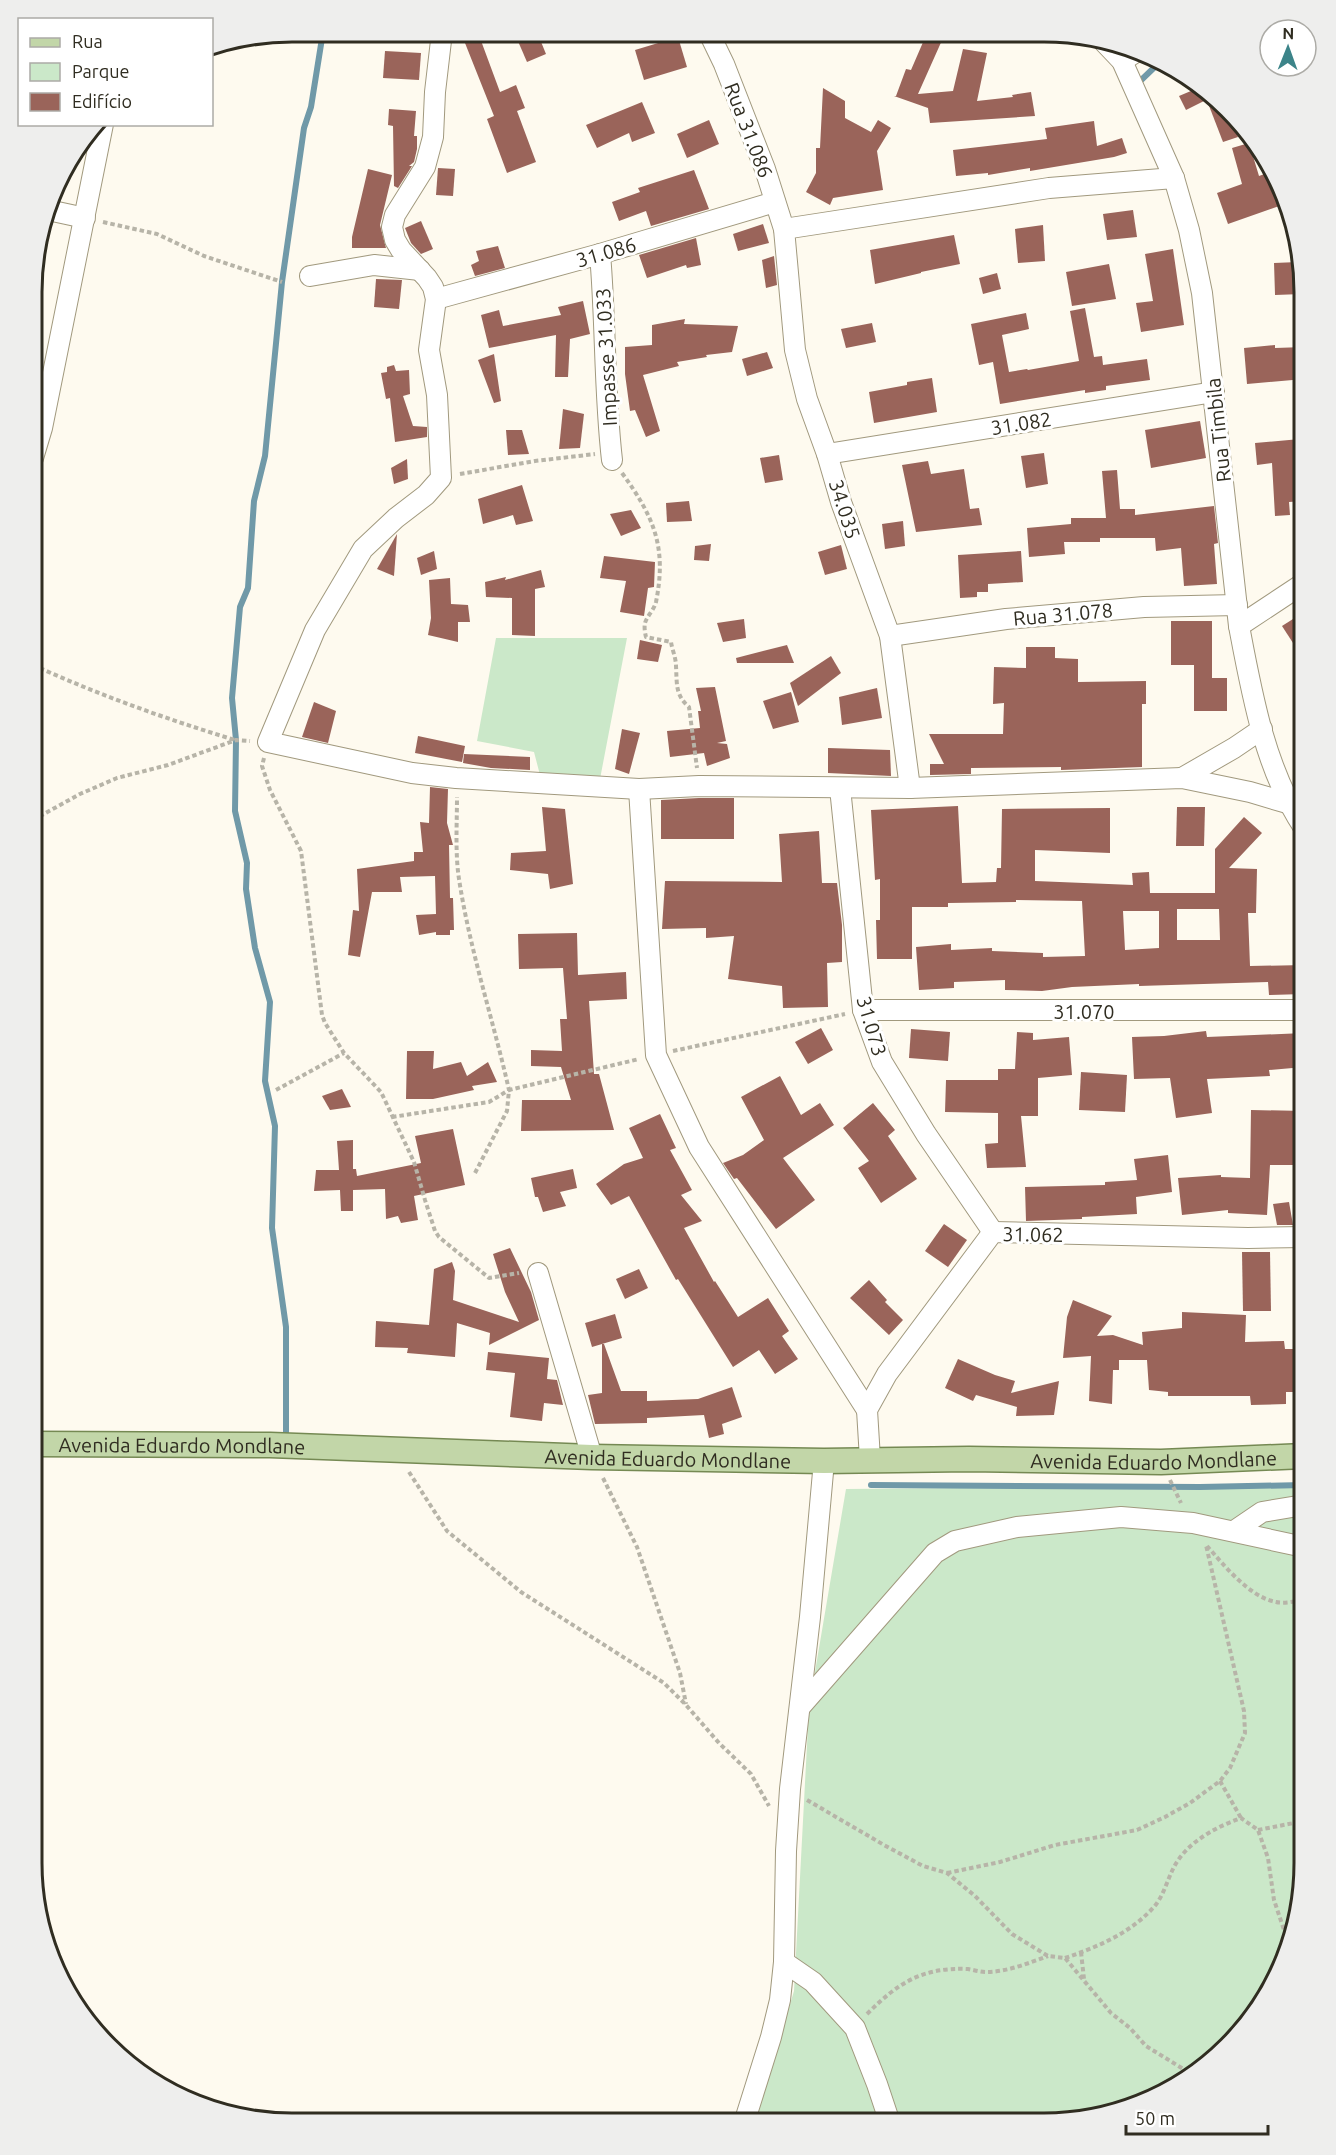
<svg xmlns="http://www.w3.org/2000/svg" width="1336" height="2155" viewBox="0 0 1336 2155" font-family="Ubuntu,sans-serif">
	<rect width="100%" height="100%" fill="#fefaef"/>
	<g fill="#cbe8c9">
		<path d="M496,638H627L600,779L540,775L534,752L477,741Z"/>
		<path d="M1304,1485V1880L1285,1962L1251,2021L1203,2069L1143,2104L1044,2123H754L794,1991L809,1707L846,1489Z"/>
	</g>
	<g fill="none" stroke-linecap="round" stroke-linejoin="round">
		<g stroke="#7099a8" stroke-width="6">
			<path d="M1135,86L1161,61"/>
			<path d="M286,1432V1327L272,1228L275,1126L265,1081L270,1002L255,948L246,889L247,863L235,811L236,740L232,698L240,607L248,588L254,501L265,456L282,282L304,128L311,107L323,32"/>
			<path d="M871,1485L1200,1487L1304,1485"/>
		</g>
	</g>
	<g fill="#9a645a" fill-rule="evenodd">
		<path d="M514,32H537L546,54L527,62Z"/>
		<path d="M927,33L943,38L918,94L953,91L963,49L987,53L977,101L1013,97L1012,95L1031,92L1035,116L930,123L928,108L894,96H896L906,69L911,70Z"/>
		<path d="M678,37L687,67L644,80L635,50Z"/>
		<path d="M480,38L500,92L516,85L525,108L517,111L536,162L507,173L487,119L494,116L465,43Z"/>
		<path d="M385,51L421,53L419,80L383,78Z"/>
		<path d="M1201,85L1229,112L1238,137L1223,142Z"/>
		<path d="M823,88L845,101V118L871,132L878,120L891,128L877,151L883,190L833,198L830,205L806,192L816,173V148H820Z"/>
		<path d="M1198,88L1204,101L1186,110L1179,96Z"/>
		<path d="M642,102L655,133L632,142L629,133L597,148L586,125Z"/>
		<path d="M389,109L416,111L414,136H417V149L414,162L409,166H412L398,188L394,186L393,126L388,125Z"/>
		<path d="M709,120L719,144L687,158L677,134Z"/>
		<path d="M1094,121L1097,146L1122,138L1127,153L1114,157L1030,171V168L988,175V173L956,176L953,150L1047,139L1045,128Z"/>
		<path d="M1249,143L1259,176L1270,172L1282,205L1228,224L1217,193L1242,184L1232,148Z"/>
		<path d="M438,168L455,169L453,196L436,195Z"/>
		<path d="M368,169L392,175L380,225L386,248H352V237Z"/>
		<path d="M694,170L709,209L651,226L646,211L619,221L612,202L640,192L638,188Z"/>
		<path d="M1133,210L1137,237L1107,240L1103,214Z"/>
		<path d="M421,221L433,249L421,254L411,243L405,228Z"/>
		<path d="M763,224L769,243L738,251L733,234Z"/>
		<path d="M1043,225L1045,261L1018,263L1015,229Z"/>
		<path d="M954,235L960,264L921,272V273L875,284L870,250Z"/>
		<path d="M696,238L701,265L687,268L686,265L647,278L639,255Z"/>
		<path d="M498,246L505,268L475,276L471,265L479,261L476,251Z"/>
		<path d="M1173,249L1184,325L1141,332L1136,303L1153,301L1145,254Z"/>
		<path d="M774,256L777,285L766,288L762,260Z"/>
		<path d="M1298,262L1302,294L1275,295L1274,263Z"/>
		<path d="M1109,264L1116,299L1072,306L1066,272Z"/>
		<path d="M997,273L1001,289L983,294L979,278Z"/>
		<path d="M376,279L402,280L399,309L374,307Z"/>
		<path d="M583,301L590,334L570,339L568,377H555L556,335L489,348L481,315L499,310L503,326L561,315L558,307Z"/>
		<path d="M1085,308L1094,357L1102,356L1103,365L1147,359L1150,380L1106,386V390L1085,393V390L1000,404L993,362L979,365L971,324L1026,313L1029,329L1002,335L1009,372L1027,369L1028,370L1079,361L1070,311Z"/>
		<path d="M685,319L684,324L738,326L732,352L706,355L707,357L677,362L679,366L643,375L660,431L646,437L635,410L630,411L625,374V347L652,345V325Z"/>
		<path d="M872,323L876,342L846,348L841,329Z"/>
		<path d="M1275,345V348L1304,347V379L1247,384L1244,348Z"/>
		<path d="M767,352L773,368L747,376L742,359Z"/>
		<path d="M494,354L501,401L494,403L478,360Z"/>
		<path d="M394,365L396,371L409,370L410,394L403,396L413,426L427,427V437L395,442L390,398L386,399L381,373L387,372V367Z"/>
		<path d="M932,378L937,412L874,423L869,392L907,385V382Z"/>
		<path d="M563,409L584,414L580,448L559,449Z"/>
		<path d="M1200,421L1206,458L1151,468L1145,430Z"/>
		<path d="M506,430H522L529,454L508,455Z"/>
		<path d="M1300,439L1304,501L1289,502L1290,515L1275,516L1272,463L1257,465L1255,443Z"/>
		<path d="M1044,453L1048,484L1026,488L1021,456Z"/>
		<path d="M779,455L783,480L765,483L760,458Z"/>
		<path d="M407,459L408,479L394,484L391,468Z"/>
		<path d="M928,461L931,474L964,469L970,509L979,508L982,525L916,532L902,465Z"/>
		<path d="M1117,470L1120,509H1135V515L1214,506L1218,543L1214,544L1217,584L1184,586L1181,548L1156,551L1155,538H1100V542H1064L1065,554L1029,557L1027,528L1071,524V518H1106L1102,471Z"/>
		<path d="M522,485L533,521L516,525L513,515L483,524L478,499Z"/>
		<path d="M689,501L692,521L667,522L666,503Z"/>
		<path d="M631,510L641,528L621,536L610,514Z"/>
		<path d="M903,521L905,546L885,549L882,524Z"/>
		<path d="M397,534L394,576L377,569Z"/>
		<path d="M711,544L709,561L694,560L695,546Z"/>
		<path d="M841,545L847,569L825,575L818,552Z"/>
		<path d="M434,551L437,569L421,575L417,558Z"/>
		<path d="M1021,551L1023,582L988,584V592H977V597L960,598L958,555Z"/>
		<path d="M604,556L655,562L654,587L648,588L644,616L620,612L626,581L600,578Z"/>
		<path d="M541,570L545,587L535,589V636L512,635V598L486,597L485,582L506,577L505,580Z"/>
		<path d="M450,578L451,604L468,605L470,622H458V642L428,635L431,618L429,580Z"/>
		<path d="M1304,612V660L1282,626Z"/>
		<path d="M744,619L746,638L723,642L717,623Z"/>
		<path d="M1171,621H1212V678H1227V711H1194V665H1171Z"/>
		<path d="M640,640L662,645L658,662L637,659Z"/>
		<path d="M787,645L794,663H737L736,658Z"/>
		<path d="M1026,647H1055V658L1078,659V682L1146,681V704H1142V767L1061,770V767L971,768V774L930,775V764H944L929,734H1003L1004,703L993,704L994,667L1026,668Z"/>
		<path d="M831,656L841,673L798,706L790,683Z"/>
		<path d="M715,687L726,741L717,743L727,744L730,758L707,766L704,753L670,757L667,731L700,728L698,711H701L696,688Z"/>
		<path d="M877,688L882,718L842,725L839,697Z"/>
		<path d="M791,692L799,722L773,729L763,701Z"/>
		<path d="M314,702L336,711L328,743L302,737Z"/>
		<path d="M622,729L640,733L629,774L615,769Z"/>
		<path d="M418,736L465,746L462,762L415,753Z"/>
		<path d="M828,748L890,750L891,776L828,773Z"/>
		<path d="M464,754L530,757V770L491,768L463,763Z"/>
		<path d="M430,787L448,789L447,823L453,845H449L450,898H453L454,930H450V935H436V932L419,935L416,915L436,914L435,876L400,877L402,892H372L360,957L348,955L353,910L359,911L357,869L414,861V852H423L420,822L429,823Z"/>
		<path d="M699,798H734V839H661V800Z"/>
		<path d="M958,806L962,883L996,882L997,868H1001L1002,809L1110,808V853L1035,850V881L1133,885L1132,873L1149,872L1150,893H1215V849L1244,817L1262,833L1229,868L1257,869L1256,913H1248L1250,966L1304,965V994L1269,995L1268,982L1139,986V984L1072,987L1042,991L1005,990V980L954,982V988L919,990L916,947L951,944V950L992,948V951L1043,953V957L1085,956L1082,901L1016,900V902L948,903V907H912V959H877L876,920H880V879L875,880L871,810ZM1177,909H1219L1220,940H1177ZM1123,911H1159V948L1125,950Z"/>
		<path d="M542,807L565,809L573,884L550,889L548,874L510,870L511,853L546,851Z"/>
		<path d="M1177,807H1205L1204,846H1176Z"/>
		<path d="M819,831L822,883H837L842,925V962L827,963L828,1007L783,1008L782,986L728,979L734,936L706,938V928L662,929L665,881L782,882L779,834Z"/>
		<path d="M577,933L578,975L626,972L627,999L589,1001L594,1074H599L614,1130L521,1131L522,1100H571L561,1067L531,1066V1050L562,1051L560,1019H567L563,968L519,969L518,934Z"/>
		<path d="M821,1028L833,1050L808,1064L795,1042Z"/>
		<path d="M911,1029L950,1032L948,1061L909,1058Z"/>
		<path d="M1206,1031L1207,1037L1304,1033V1067L1269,1070L1270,1076L1207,1079L1212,1113L1176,1118L1170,1078L1134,1079L1132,1037L1164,1036Z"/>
		<path d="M1017,1032L1033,1033V1040L1069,1037L1072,1075L1038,1078V1116H1021L1026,1167L987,1168L985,1144L998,1143V1113L945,1112L946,1080H998V1069H1015Z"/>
		<path d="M407,1051H434L433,1069L461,1062L467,1076L488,1062L497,1082L472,1086L474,1090L433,1099H406Z"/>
		<path d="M1081,1072L1127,1075L1125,1112L1079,1110Z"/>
		<path d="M780,1076L801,1115L820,1103L834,1125L783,1158L815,1200L776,1229L737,1178L734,1179L723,1163L743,1155L764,1140L741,1097Z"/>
		<path d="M342,1089L351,1107L330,1110L322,1096Z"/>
		<path d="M873,1103L895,1130L888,1136L917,1179L881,1203L858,1168L869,1161L843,1128Z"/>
		<path d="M1251,1110L1304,1111V1165H1270L1267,1215L1228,1213V1210L1182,1215L1178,1178L1221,1175V1177L1250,1178Z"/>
		<path d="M660,1114L676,1148L670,1150L692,1190L681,1195L702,1221L684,1228L714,1282L715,1281L738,1317L768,1298L789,1331L782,1336L798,1359L775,1374L759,1350L733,1367L678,1279L676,1280L629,1196L611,1205L596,1184L624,1164L643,1158L629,1128Z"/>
		<path d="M453,1129L465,1185L414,1196L418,1220L401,1223L398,1216L386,1219L385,1189L353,1190V1211H341L340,1190L314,1191L316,1170H339L337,1141L353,1140V1169H356L357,1176L421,1163L415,1136Z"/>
		<path d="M1168,1155L1172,1192L1136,1197L1137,1214L1082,1217V1219L1026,1221L1025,1187L1105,1185V1182L1137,1180L1134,1159Z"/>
		<path d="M573,1169L577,1188L560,1192L566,1206L543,1212L538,1197H535L531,1178Z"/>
		<path d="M1289,1202L1293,1225H1277L1273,1204Z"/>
		<path d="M944,1224L967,1240L948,1267L925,1251Z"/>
		<path d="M510,1248L531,1292L539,1320L489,1345L490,1333L457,1323L455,1357L407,1353L408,1348L375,1347L376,1321L429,1325L434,1269L452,1262L455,1271L453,1300L519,1322L505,1292L493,1254Z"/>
		<path d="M1242,1252H1270L1271,1311H1243Z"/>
		<path d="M639,1269L648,1288L625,1299L616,1279Z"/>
		<path d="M869,1280L887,1300L885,1302L903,1320L889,1335L850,1298Z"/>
		<path d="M1073,1300L1112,1316L1097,1336L1113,1335L1143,1345L1142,1332L1182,1328V1312L1246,1315L1245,1342L1284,1341L1285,1349H1304V1392H1286V1404L1251,1405L1250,1396H1168V1392L1149,1390L1147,1360H1119V1370H1113L1112,1404L1089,1401L1091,1356L1063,1358L1067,1317Z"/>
		<path d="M615,1314L622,1338L602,1344H604L621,1391H647V1401L698,1399L732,1387L742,1417L722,1424L724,1434L709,1438L704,1415L647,1418V1423L595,1424L588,1395L602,1393V1344L592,1347L585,1323Z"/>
		<path d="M488,1352L549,1358L547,1379L557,1380L563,1405L544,1403L542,1421L510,1417L515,1373L486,1370Z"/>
		<path d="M958,1359L995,1375L1015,1381L1011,1393L1059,1381L1054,1415L1016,1416L1017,1407L976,1395L973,1401L945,1388Z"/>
	</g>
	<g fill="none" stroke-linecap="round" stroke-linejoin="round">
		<defs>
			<g id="minor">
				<path d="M442,32L435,92L433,137L425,167L395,215L392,227L395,240L401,250L427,278L433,287L436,299L429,350L437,395L441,478L426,495L396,518L363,549L315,630L268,742L412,773L456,778L639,789L699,786L910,788L1182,778L1250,792L1287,803"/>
				<path d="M709,33L724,64L765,169L784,229L795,350L807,399L827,454L841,502L890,636L910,788"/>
				<path d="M1103,41L1122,61L1174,178L1189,230L1202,293L1239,626C1252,695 1265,769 1304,828"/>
				<path d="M1122,61L1139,50"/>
				<path d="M48,210L85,218"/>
				<path d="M784,229L1049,188L1174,178"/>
				<path d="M600,254C606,322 604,391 612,460"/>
				<path d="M310,276L374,265L420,270"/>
				<path d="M436,299L600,254L775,202"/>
				<path d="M827,454L1214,392"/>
				<path d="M33,458L42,428L103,124"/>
				<path d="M1239,626L1304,583"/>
				<path d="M890,636L1006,619L1144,607L1237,605"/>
				<path d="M1182,778L1234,748L1262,729"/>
				<path d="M840,788L863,1010L882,1062L926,1134L993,1232"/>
				<path d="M639,789L656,1055L699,1147L867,1410"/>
				<path d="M863,1010H1304"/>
				<path d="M538,1273L592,1457"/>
				<path d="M870,1459L867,1410L887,1374L993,1232L1248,1238L1304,1237"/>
				<path d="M1234,1531L1262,1512L1304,1505"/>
				<path d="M801,1706L935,1553L955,1541L1017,1527L1121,1517L1193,1523L1304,1547"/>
				<path d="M784,1962L813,1982L855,2028L877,2084L890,2123"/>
				<path d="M744,2123L771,2037L780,2000L784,1962L786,1851L790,1789L810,1617L824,1461"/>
			</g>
			<g id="major">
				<path id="s1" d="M32,1444L270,1445L592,1457L824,1461L969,1459L1161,1462L1304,1456"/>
			</g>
		</defs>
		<use href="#minor" stroke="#a1997e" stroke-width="22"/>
		<use href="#major" stroke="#758953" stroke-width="27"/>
		<g stroke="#b7b4a8" stroke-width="4" stroke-dasharray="4.5 3" stroke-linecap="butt">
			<path d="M103,222L157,234L204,256L282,282"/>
			<path d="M622,473C654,517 667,547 656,602C654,610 647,616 645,623C644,627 645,633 646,637L671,642C672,649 676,658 676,666C677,683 675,695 689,707L697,768"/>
			<path d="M460,474L535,461L595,454"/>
			<path d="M33,665C99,695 166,719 235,740"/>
			<path d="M264,758L262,766L270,790L301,851L322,1015L325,1023L344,1053L381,1092L414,1162L425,1200L435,1231L439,1237L489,1278L519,1273"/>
			<path d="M33,820L80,794L117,778L168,765L236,740L250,741"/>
			<path d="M673,1051L845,1014"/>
			<path d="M276,1090L344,1053"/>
			<path d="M392,1117L489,1102L509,1090C493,1019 470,951 459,879C455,853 457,824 457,797"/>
			<path d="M475,1173L507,1111L509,1090L639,1059"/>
			<path d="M409,1472L447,1531L521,1592L664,1683L686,1705L719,1743L751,1774L769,1806"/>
			<path d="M603,1478L637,1547L680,1673L686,1704"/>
			<path d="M1170,1480L1181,1503"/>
			<path d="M1207,1546C1224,1565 1249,1597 1276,1602C1284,1604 1296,1601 1304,1600"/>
			<path d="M1220,1781L1241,1818"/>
			<path d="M807,1800L884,1845L923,1866L947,1873L975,1896L1012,1934L1048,1956L1065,1958L1111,2013L1130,2028L1146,2046L1193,2075"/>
			<path d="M1258,1830L1304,1821"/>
			<path d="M947,1873L1000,1862L1055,1845L1137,1830L1165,1817L1190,1803L1220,1781L1230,1768L1245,1733L1244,1711L1206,1545"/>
			<path d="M1081,1952L1084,1979"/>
			<path d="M1065,1958C1097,1947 1129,1934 1153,1908C1164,1896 1167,1880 1174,1867C1187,1842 1216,1827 1241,1818L1258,1830L1268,1858L1274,1900L1289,1945"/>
			<path d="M867,2014C898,1983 922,1967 968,1969C974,1970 980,1972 986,1972C1007,1972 1029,1963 1048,1956"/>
		</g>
		<use href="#minor" stroke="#fff" stroke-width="20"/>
		<use href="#major" stroke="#c2d6a8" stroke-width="24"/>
	</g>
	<g text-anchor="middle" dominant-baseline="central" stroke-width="6" stroke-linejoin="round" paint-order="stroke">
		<g font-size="20" fill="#302d21" stroke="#fff">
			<text transform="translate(749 130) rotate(69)">Rua 31.086</text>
			<text transform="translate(606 252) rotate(-16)">31.086</text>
			<text transform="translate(606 357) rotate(-93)">Impasse 31.033</text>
			<text transform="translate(1021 423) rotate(-9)">31.082</text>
			<text transform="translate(1218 430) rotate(-96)">Rua Timbila</text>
			<text transform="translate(845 509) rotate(72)">34.035</text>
			<text transform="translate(1063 614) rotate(-5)">Rua 31.078</text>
			<text x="1084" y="1011">31.070</text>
			<text transform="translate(872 1026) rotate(74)">31.073</text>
			<text transform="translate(1033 1234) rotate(1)">31.062</text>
			<text stroke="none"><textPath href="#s1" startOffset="150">Avenida Eduardo Mondlane</textPath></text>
			<text stroke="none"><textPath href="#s1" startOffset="636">Avenida Eduardo Mondlane</textPath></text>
			<text stroke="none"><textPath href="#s1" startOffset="1122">Avenida Eduardo Mondlane</textPath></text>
		</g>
	</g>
	<path d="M0 0H1336V2155H0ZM292 42H1044A250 250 0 0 1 1294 292V1863A250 250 0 0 1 1044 2113H292A250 250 0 0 1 42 1863V292A250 250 0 0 1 292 42Z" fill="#eeeeed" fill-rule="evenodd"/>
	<path fill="none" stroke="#302d21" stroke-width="3" d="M292 42H1044A250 250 0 0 1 1294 292V1863A250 250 0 0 1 1044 2113H292A250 250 0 0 1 42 1863V292A250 250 0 0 1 292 42Z"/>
	<rect x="18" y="18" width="195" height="108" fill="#ffffff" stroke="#acaba6" stroke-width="1.5"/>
	<rect x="30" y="38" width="30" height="9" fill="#c2d6a8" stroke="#acaba6" stroke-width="1.5"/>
	<text x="72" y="48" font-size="18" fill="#302d21">Rua</text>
	<rect x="30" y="63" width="30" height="18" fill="#cbe8c9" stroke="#acaba6" stroke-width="1.5"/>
	<text x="72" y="78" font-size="18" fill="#302d21">Parque</text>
	<rect x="30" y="93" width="30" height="18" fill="#9a645a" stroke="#acaba6" stroke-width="1.5"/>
	<text x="72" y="108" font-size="18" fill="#302d21">Edifício</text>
	<g transform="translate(1288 48) rotate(1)"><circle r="28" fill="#ffffff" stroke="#acaba6" stroke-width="1.5"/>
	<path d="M0-4.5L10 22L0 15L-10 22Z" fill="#3c8489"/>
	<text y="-9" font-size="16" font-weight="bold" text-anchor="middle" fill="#302d21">N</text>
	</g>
	<path d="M1126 2125v9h142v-9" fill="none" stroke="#302d21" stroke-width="3"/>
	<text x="1135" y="2125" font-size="18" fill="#302d21" stroke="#ffffff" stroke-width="4.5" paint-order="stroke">50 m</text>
</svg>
